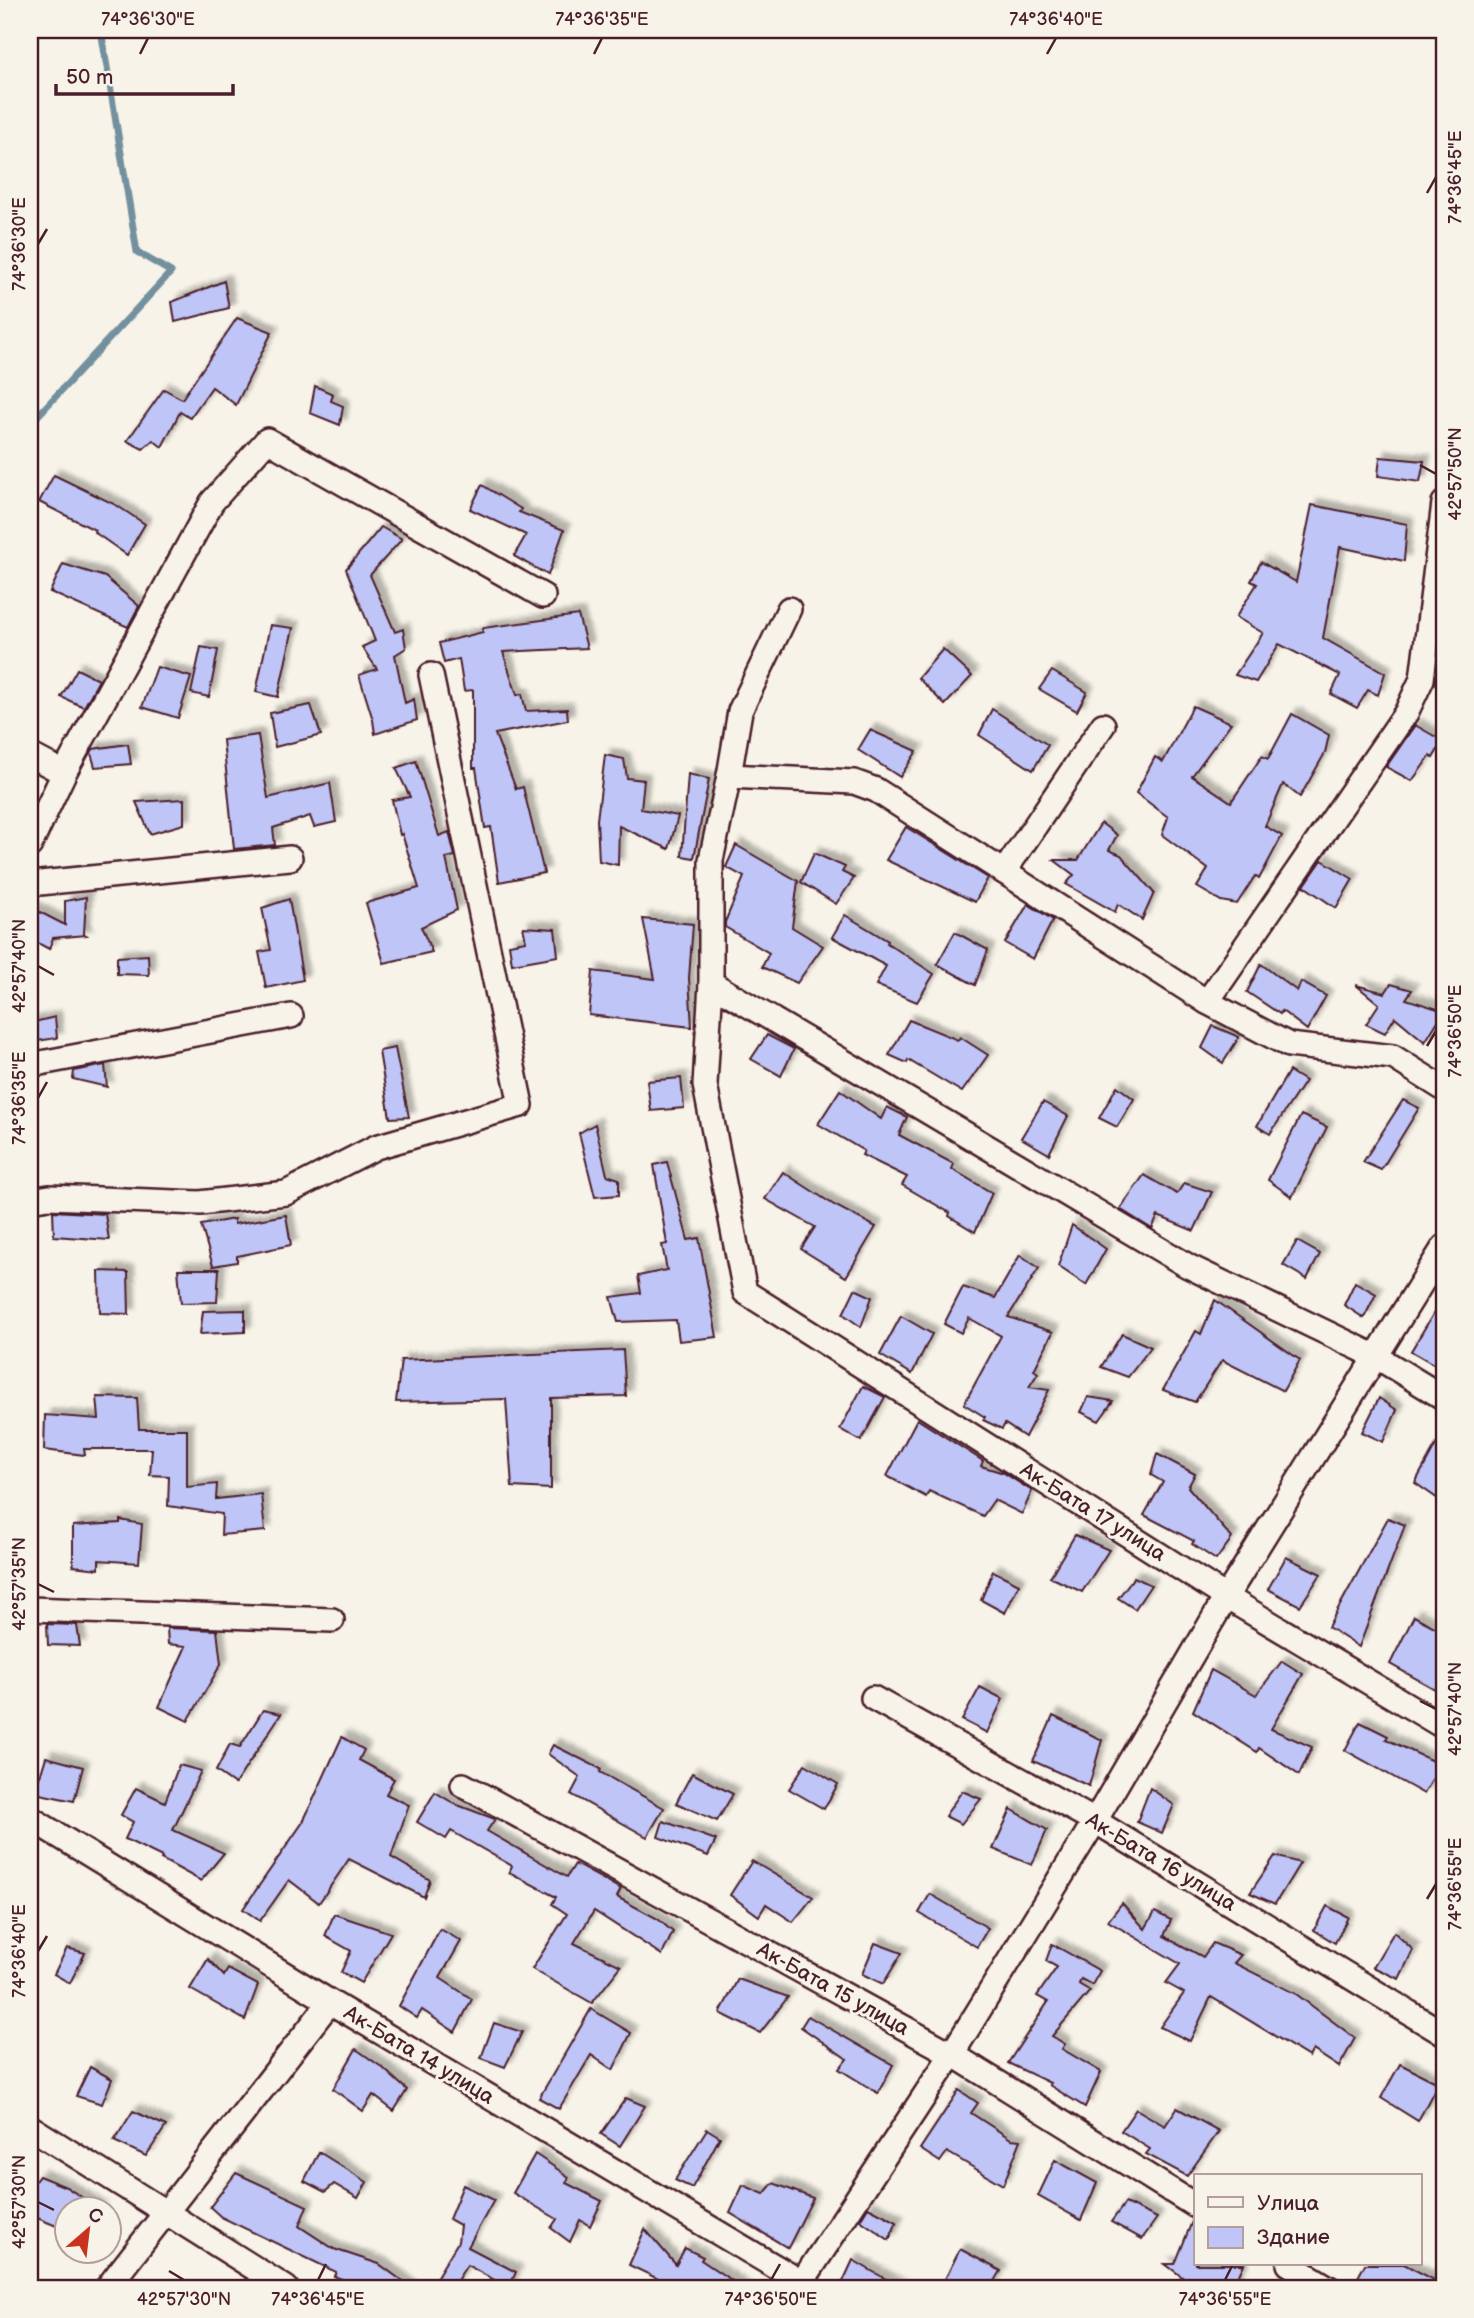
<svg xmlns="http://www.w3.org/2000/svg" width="1474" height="2318" viewBox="0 0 1474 2318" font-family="'Balsamiq Sans',sans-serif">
	<defs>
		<filter id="shadow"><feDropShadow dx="6" dy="-6" stdDeviation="2" flood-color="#0004"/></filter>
	</defs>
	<rect width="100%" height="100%" fill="#f7f3e8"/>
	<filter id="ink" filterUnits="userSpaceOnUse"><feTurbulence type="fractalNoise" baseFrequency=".0143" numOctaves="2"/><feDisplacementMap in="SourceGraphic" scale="14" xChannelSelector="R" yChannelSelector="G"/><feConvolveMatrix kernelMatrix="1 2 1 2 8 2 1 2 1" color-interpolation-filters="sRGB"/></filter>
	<g filter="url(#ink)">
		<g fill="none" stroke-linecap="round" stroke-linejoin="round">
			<path stroke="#73909f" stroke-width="7" d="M30,424L171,272L137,252L101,30"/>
		</g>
		<g fill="#bfc5f7" stroke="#4a1f2b" stroke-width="2" filter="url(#shadow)">
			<path d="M224,281L229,308L175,322L172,302Z"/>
			<path d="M237,318L272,332L236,405L212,387L190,418L180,412L162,447L153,440L143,449L127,441L164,389L182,399Z"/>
			<path d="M315,386L333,394L331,401L343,406L340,425L310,413Z"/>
			<path d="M1380,457L1424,461L1420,482L1378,476Z"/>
			<path d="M54,475L116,505L145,524L127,555L94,532L95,530L39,502Z"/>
			<path d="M482,485L521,509L519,512L564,530L548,575L514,556L526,535L470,509Z"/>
			<path d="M1312,505L1407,524L1404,561L1340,547L1323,638L1385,673L1378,695L1368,690L1357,708L1331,694L1340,675L1279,644L1256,682L1235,675L1263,633L1236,617L1257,584L1251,581L1261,562L1296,582Z"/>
			<path d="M381,527L402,539L370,575L395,632L403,629L406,648L395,655L405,703L414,699L417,720L375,734L373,720L359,675L377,669L362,647L375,641L346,569Z"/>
			<path d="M63,564L105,577L139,606L128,627L50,592Z"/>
			<path d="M578,615L587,648L503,652L517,695L522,694L526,711L567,709L568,720L495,734L516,789L523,787L544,873L499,882L491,827L485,828L476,768H473V690L464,691L459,659L444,663L439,643L483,632V628Z"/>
			<path d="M270,625L293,628L278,697L256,692Z"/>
			<path d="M201,647L218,650L209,697L191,693Z"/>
			<path d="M943,649L972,676L945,705L918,678Z"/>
			<path d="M157,667L191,677L178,718L142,707Z"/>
			<path d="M77,669L99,680L84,707L61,697Z"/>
			<path d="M1052,671L1087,692L1077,711L1039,689Z"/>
			<path d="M311,705L321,735L275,747L270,713Z"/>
			<path d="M1193,706L1231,723L1192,776L1231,802L1262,756L1268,759L1292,714L1329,735L1325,753L1300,797L1283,784L1265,826L1282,836L1259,879L1255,876L1237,904L1221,901L1197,887L1208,869L1162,835L1168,817L1136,793L1155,757L1163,762Z"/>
			<path d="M992,709L1048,745L1033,770L979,735Z"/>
			<path d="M1415,725L1443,741L1433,758L1430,756L1412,781L1386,767Z"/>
			<path d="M870,730L917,751L900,777L858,750Z"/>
			<path d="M258,735L268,798L330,783L336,822L314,827L310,816L273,828L275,845L234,849L223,740Z"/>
			<path d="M128,744L131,764L95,767L91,753L93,749Z"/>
			<path d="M605,755L624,759L627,778L644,780L641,809L678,816L669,849L619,826L618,865L599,861L597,820Z"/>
			<path d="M416,761L439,836L449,832L455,856L446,858L457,910L421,927L432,952L384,963L366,903L419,888L402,834L400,835L392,800L410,797L396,768Z"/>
			<path d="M688,774L709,779L694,858L682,856Z"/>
			<path d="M184,799V824L150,834L136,802Z"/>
			<path d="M1101,823L1117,835L1109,850L1121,855L1154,893L1142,920L1118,904L1115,912L1066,884L1074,875L1054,860H1078Z"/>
			<path d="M906,827L988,878L975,902L886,860Z"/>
			<path d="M736,845L798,881L792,927L823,946L797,983L762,967L769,953L725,927V922L744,877L726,867Z"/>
			<path d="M814,853L845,867L842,872L854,878L836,904L801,882Z"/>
			<path d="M1322,860L1353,879L1336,908L1304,886Z"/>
			<path d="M86,897L84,934L86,935L53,938L49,949L30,939V907L65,925V901Z"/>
			<path d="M289,899L303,980L266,988L259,952L271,950L262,908Z"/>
			<path d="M1028,904L1053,920L1033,959L1005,943Z"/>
			<path d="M845,915L888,941L887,943L934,974L917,1002L876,985L886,966L832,937Z"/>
			<path d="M643,919L693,924L689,978L692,1027L589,1015L593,971L655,979Z"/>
			<path d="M523,927L555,929L558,956L512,964L509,944L526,941Z"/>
			<path d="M955,932L988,950L975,985L937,964Z"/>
			<path d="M148,955L149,975L117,974V957Z"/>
			<path d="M1261,964L1297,991L1301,982L1326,996L1307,1030L1282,1011L1280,1014L1247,992Z"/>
			<path d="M1391,984L1412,990L1406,999L1444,1011L1425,1042L1395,1017L1385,1033L1366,1024L1379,1004L1356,985L1385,993Z"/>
			<path d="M55,1017L57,1038L30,1042V1023Z"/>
			<path d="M909,1020L958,1040L960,1037L988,1055L962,1092L908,1060L907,1063L889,1055Z"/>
			<path d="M1213,1026L1239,1037L1223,1063L1202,1048Z"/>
			<path d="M767,1035L794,1049L781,1076L751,1059Z"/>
			<path d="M395,1048L409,1117L390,1118L379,1051Z"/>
			<path d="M105,1065L107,1087L73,1079L74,1071Z"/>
			<path d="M1289,1071L1305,1081L1270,1134L1257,1126Z"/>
			<path d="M681,1078L684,1108L651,1111L647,1081Z"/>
			<path d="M1117,1086L1134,1099L1117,1127L1099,1118Z"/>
			<path d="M840,1090L881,1119L887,1107L907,1117L899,1135L954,1164L952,1169L992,1193L975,1232L949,1216L950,1213L902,1185L907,1177L862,1155L864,1151L818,1124Z"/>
			<path d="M1403,1100L1419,1108L1381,1170L1363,1162Z"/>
			<path d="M1043,1102L1068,1116L1049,1154L1021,1138Z"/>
			<path d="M1301,1115L1327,1127L1292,1197L1268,1180Z"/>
			<path d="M595,1124L607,1175L619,1179V1195L595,1197L579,1133Z"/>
			<path d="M667,1162L688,1240L699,1238L717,1337L679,1341L676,1320L618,1322L611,1297L641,1293L638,1276L667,1270L662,1245L667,1244L654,1165Z"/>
			<path d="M783,1172L834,1205L876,1227L846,1277L801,1249L815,1227L765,1199Z"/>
			<path d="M1144,1175L1177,1194L1184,1183L1212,1192L1194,1231L1158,1216L1152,1229L1120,1209Z"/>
			<path d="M53,1211L105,1214L109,1240L54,1236Z"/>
			<path d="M286,1215L291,1245L237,1256V1262L213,1266L201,1225L234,1219V1224Z"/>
			<path d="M1072,1225L1106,1249L1086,1285L1058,1266Z"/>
			<path d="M1297,1241L1320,1254L1307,1279L1283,1265Z"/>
			<path d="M1020,1255L1039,1268L1008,1317L1053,1332L1034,1370L1038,1373L1029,1387L1049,1390L1025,1437L1005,1424L1002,1429L983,1420L985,1417L964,1404L1001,1336L969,1318L961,1333L944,1324L963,1287L995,1298Z"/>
			<path d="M178,1269H219L217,1302L181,1303Z"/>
			<path d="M99,1271L128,1272L129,1314L100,1313Z"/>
			<path d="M1355,1282L1376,1294L1364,1318L1344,1305Z"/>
			<path d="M855,1289L872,1297L861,1327L843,1314Z"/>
			<path d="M1444,1296V1370L1411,1351Z"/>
			<path d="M1215,1300L1300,1360L1283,1391L1222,1360L1195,1402L1163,1390L1196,1331L1201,1334Z"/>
			<path d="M245,1310V1332L200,1334L203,1311Z"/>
			<path d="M901,1316L932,1334L912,1374L880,1355Z"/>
			<path d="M1122,1334L1151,1347L1128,1377L1101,1367Z"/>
			<path d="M623,1350L626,1396L551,1398V1489L512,1487L506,1399L396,1402L401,1360Z"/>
			<path d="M863,1386L885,1397L861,1441L840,1429Z"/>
			<path d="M97,1397L137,1398L139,1429H187V1487L217,1484L216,1499L261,1494L265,1531L221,1535L222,1514L168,1506L169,1476L150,1475L152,1449H84L85,1455L44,1450L45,1415L99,1419Z"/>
			<path d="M1088,1397L1113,1401L1099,1421L1081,1412Z"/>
			<path d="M1379,1398L1397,1410L1383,1442L1362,1432Z"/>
			<path d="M917,1419L983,1461L981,1466L1004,1473L1032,1491L1022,1514L994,1500L983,1516L929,1491L926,1497L887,1476Z"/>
			<path d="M1444,1430V1503L1415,1483Z"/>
			<path d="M1157,1454L1195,1474L1188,1487L1232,1538L1216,1560L1192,1544L1194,1541L1144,1515L1163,1482L1151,1475Z"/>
			<path d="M1388,1518L1405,1525L1359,1647L1328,1627Z"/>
			<path d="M120,1520L142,1524L139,1563L99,1560V1569L73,1566V1526L120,1523Z"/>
			<path d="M1075,1535L1109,1550L1082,1592L1050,1577Z"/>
			<path d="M1286,1557L1321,1574L1300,1606L1268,1589Z"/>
			<path d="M993,1571L1019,1584L1005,1613L981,1600Z"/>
			<path d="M1134,1577L1151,1585L1135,1609L1118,1598Z"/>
			<path d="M1414,1616L1444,1632V1694L1390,1664Z"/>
			<path d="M47,1624L77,1625L80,1646L48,1645Z"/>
			<path d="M167,1628L217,1630L221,1664L188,1721L159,1707L186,1646L168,1644Z"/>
			<path d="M1282,1661L1303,1674L1271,1729L1312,1747L1299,1775L1259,1748L1257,1752L1193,1711L1211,1670L1256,1695Z"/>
			<path d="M980,1687L1003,1699L987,1733L962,1720Z"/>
			<path d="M263,1710L281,1714L235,1784L216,1771L230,1744L240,1747Z"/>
			<path d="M1053,1716L1102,1740L1089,1786L1033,1761Z"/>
			<path d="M1360,1722L1388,1736L1386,1739L1441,1765L1424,1794L1345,1750Z"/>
			<path d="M342,1737L364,1750L359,1760L394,1779L386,1794L409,1805L391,1857L430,1880L424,1897L349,1859L319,1903L289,1880L260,1921L243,1909L303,1822Z"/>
			<path d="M553,1745L601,1769L600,1772L664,1808L647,1837L571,1794L580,1777L548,1754Z"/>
			<path d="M46,1757L83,1767L74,1801L35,1793Z"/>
			<path d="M805,1764L838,1784L824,1809L789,1789Z"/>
			<path d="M179,1765L201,1771L173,1830L224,1853L201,1881L161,1859L162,1857L125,1839L133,1822L121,1815L136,1788L165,1802Z"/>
			<path d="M692,1773L733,1794L717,1821L676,1803Z"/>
			<path d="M1150,1788L1174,1805L1162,1833L1137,1822Z"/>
			<path d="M962,1791L981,1799L961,1824L945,1816Z"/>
			<path d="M435,1792L455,1804L495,1819L487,1831L567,1877L575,1864L621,1889L617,1897L658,1919L673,1932L662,1955L594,1911L574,1943L621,1966L592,2003L532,1969L567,1914L552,1904L556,1897L509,1872L512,1866L451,1831L446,1839L417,1822Z"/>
			<path d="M1011,1809L1047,1830L1032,1865L993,1849Z"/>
			<path d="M663,1821L716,1840L708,1856L658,1837Z"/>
			<path d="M1275,1856L1300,1863L1275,1904L1250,1893Z"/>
			<path d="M752,1861L813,1897L793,1922L766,1904L759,1916L730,1895Z"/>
			<path d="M930,1894L988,1928L977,1947L919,1913Z"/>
			<path d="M1122,1903L1145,1929L1155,1912L1171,1920L1164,1936L1203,1957L1213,1943L1241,1955L1234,1963L1296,1994L1355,2038L1339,2067L1313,2050L1309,2057L1211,1997L1190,2041L1160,2027L1184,1993L1166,1983L1180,1964L1108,1921Z"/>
			<path d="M1327,1906L1348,1917L1335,1943L1314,1930Z"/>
			<path d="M334,1914L391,1933L361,1983L341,1972L351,1951L325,1936Z"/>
			<path d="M440,1929L461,1941L440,1978L472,1999L455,2032L422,2010L417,2018L399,2006Z"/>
			<path d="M1394,1932L1413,1950L1399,1979L1373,1967Z"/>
			<path d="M875,1943L902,1953L883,1984L862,1974Z"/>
			<path d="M1052,1944L1100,1971L1092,1985L1081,1979L1079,1984L1090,1991L1052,2036L1065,2044L1062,2049L1101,2072L1085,2107L1049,2085L1050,2083L1008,2063L1048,2002L1037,1996L1057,1967L1046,1961Z"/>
			<path d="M67,1948L85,1953L70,1983L54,1974Z"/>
			<path d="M208,1959L224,1976L228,1969L258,1985L245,2020L190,1989Z"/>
			<path d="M738,1979L788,1997L760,2033L720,2013Z"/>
			<path d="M591,2009L631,2033L613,2070L591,2055L559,2109L539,2098Z"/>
			<path d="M808,2016L893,2065L878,2093L839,2069L847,2059L801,2027Z"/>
			<path d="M494,2023L522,2032L505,2067L481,2058Z"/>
			<path d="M356,2049L383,2068L407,2090L394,2111L373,2095L363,2111L333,2089Z"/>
			<path d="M1400,2064L1438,2083L1418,2121L1381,2098Z"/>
			<path d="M90,2067L112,2079L102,2104L76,2096Z"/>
			<path d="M959,2090L978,2103L971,2113L1011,2139L1021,2140L1003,2185L947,2152L940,2162L920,2149Z"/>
			<path d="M626,2098L645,2106L620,2146L601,2134Z"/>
			<path d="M1177,2108L1219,2131L1187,2176L1146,2154L1150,2149L1121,2131L1136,2109L1165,2126Z"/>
			<path d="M133,2111L166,2126L146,2156L114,2141Z"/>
			<path d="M707,2129L720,2137L692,2188L675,2180Z"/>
			<path d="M319,2152L367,2182L358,2198L334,2184L325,2192L304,2181Z"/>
			<path d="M535,2154L569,2177L566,2183L602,2201L590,2226L580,2220L570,2242L551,2228L557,2219L513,2193Z"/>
			<path d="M1055,2160L1097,2183L1081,2220L1038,2196Z"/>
			<path d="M236,2173L307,2206L299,2226L334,2249L379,2264L412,2288H363L334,2276L336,2272L221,2217L210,2207Z"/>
			<path d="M39,2176L66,2187L100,2209H66V2230L30,2215V2188Z"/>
			<path d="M773,2183L813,2198L788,2248L730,2213L743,2185L764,2194Z"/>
			<path d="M463,2185L494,2200L468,2247L516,2272L509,2288L467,2265L452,2288H430L458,2242L460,2225L449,2219Z"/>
			<path d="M1125,2203L1157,2218L1142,2239L1111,2222Z"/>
			<path d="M868,2207L897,2222L889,2240L860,2220Z"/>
			<path d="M1193,2219L1196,2220V2264H1244L1233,2288H1197L1165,2264H1175Z"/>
			<path d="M645,2229L676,2265L685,2248L703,2257L701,2260L743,2288H677L629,2265Z"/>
			<path d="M960,2249L1001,2271L991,2288H957L945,2279Z"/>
			<path d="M853,2260L870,2270L902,2288H840Z"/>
			<path d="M1365,2264H1404L1444,2285V2288H1377L1358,2277Z"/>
		</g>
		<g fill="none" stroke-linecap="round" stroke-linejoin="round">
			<defs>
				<g id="minor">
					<path d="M789,609L740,711L729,776L711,860V983L705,1085L745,1292L1226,1597L1444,1727"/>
					<path d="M30,755L64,773"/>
					<path d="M729,776L854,782L876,790L1207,1002L1289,1045L1393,1057L1444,1089"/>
					<path d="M30,845L64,773L212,502L267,440L543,596"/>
					<path d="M1004,872L1103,725"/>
					<path d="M30,884L290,858"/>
					<path d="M711,983L1188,1266L1377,1357L1444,1398"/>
					<path d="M1207,1002L1406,713L1422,679L1444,503"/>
					<path d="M30,1065L291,1016"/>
					<path d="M30,1200L49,1197L200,1203L286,1193L376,1147L521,1105L431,675"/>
					<path d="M30,1609L332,1620"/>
					<path d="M873,1698L1095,1821L1444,2034"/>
					<path d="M463,1785L952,2054L1196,2206"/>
					<path d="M30,1818L330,2002L811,2288"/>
					<path d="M30,2127L286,2288"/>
					<path d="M1289,2264L1329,2288"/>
					<path d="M107,2288L330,2002"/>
					<path d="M798,2288L952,2054L1095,1821L1226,1597L1444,1247"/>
				</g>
			</defs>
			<use href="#minor" stroke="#4a1f2b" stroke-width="28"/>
			<use href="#minor" stroke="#f7f3e8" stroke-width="23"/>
		</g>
	</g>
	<path fill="none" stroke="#4a1f2b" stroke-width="2.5" d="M140,54L148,38M594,54L602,38M1047,54L1056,38M1427,193L1436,177M38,244L47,229M1420,465L1436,474M38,966L54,975M1427,1046L1436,1031M38,1098L47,1082M38,1584L54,1592M1420,1701L1436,1709M1427,1899L1436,1884M38,1951L47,1936M38,2202L54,2210M169,2271L184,2280M318,2280L326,2264M771,2280L780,2264M1225,2280L1233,2264"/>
	<g text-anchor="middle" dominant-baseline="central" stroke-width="6" stroke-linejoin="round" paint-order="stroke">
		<g font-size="21" fill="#4a1f2b" stroke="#f7f3e8">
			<text transform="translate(1093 1512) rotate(32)">Ак-Бата 17 улица</text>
			<text transform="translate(1161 1862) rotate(31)">Ак-Бата 16 улица</text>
			<text transform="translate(833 1989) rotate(29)">Ак-Бата 15 улица</text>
			<text transform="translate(419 2055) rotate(31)">Ак-Бата 14 улица</text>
		</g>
	</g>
	<rect width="1474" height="2318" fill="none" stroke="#f7f3e8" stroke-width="77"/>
	<rect x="1194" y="2174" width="228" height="91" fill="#f7f3e8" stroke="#b29e9c" stroke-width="2"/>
	<rect x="1208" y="2197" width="35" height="10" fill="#f7f3e8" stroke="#b29e9c" stroke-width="2"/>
	<text x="1257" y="2210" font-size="21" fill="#4a1f2b">Улица</text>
	<rect x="1208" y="2227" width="35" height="21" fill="#bfc5f7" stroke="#b29e9c" stroke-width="2"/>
	<text x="1257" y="2244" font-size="21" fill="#4a1f2b">Здание</text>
	<g transform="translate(88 2230) rotate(28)"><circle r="33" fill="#f7f3e8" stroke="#b29e9c" stroke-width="2"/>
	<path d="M0-5L12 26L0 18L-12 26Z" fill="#c8321e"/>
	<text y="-10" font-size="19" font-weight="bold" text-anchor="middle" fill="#4a1f2b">С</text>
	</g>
	<path d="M56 84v10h177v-10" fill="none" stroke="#4a1f2b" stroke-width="3.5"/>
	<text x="66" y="84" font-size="21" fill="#4a1f2b" stroke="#f7f3e8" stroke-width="5" paint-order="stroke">50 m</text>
	<rect x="38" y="38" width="1398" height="2242" fill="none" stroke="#4a1f2b" stroke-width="2.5"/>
	<g font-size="18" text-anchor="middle" fill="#4a1f2b">
		<text x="148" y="25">74°36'30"E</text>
		<text x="602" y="25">74°36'35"E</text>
		<text x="1056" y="25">74°36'40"E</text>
		<text transform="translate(1455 177) rotate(-90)" y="6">74°36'45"E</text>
		<text transform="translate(19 244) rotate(-90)" y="6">74°36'30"E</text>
		<text transform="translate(1455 474) rotate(-90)" y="6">42°57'50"N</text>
		<text transform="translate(19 966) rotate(-90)" y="6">42°57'40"N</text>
		<text transform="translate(1455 1031) rotate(-90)" y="6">74°36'50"E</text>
		<text transform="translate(19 1098) rotate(-90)" y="6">74°36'35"E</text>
		<text transform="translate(19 1584) rotate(-90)" y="6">42°57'35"N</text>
		<text transform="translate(1455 1709) rotate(-90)" y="6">42°57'40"N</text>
		<text transform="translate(1455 1884) rotate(-90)" y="6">74°36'55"E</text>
		<text transform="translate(19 1951) rotate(-90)" y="6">74°36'40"E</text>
		<text transform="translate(19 2202) rotate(-90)" y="6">42°57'30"N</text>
		<text x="184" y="2305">42°57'30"N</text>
		<text x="318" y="2305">74°36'45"E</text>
		<text x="771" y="2305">74°36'50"E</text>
		<text x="1225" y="2305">74°36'55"E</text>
	</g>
</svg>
